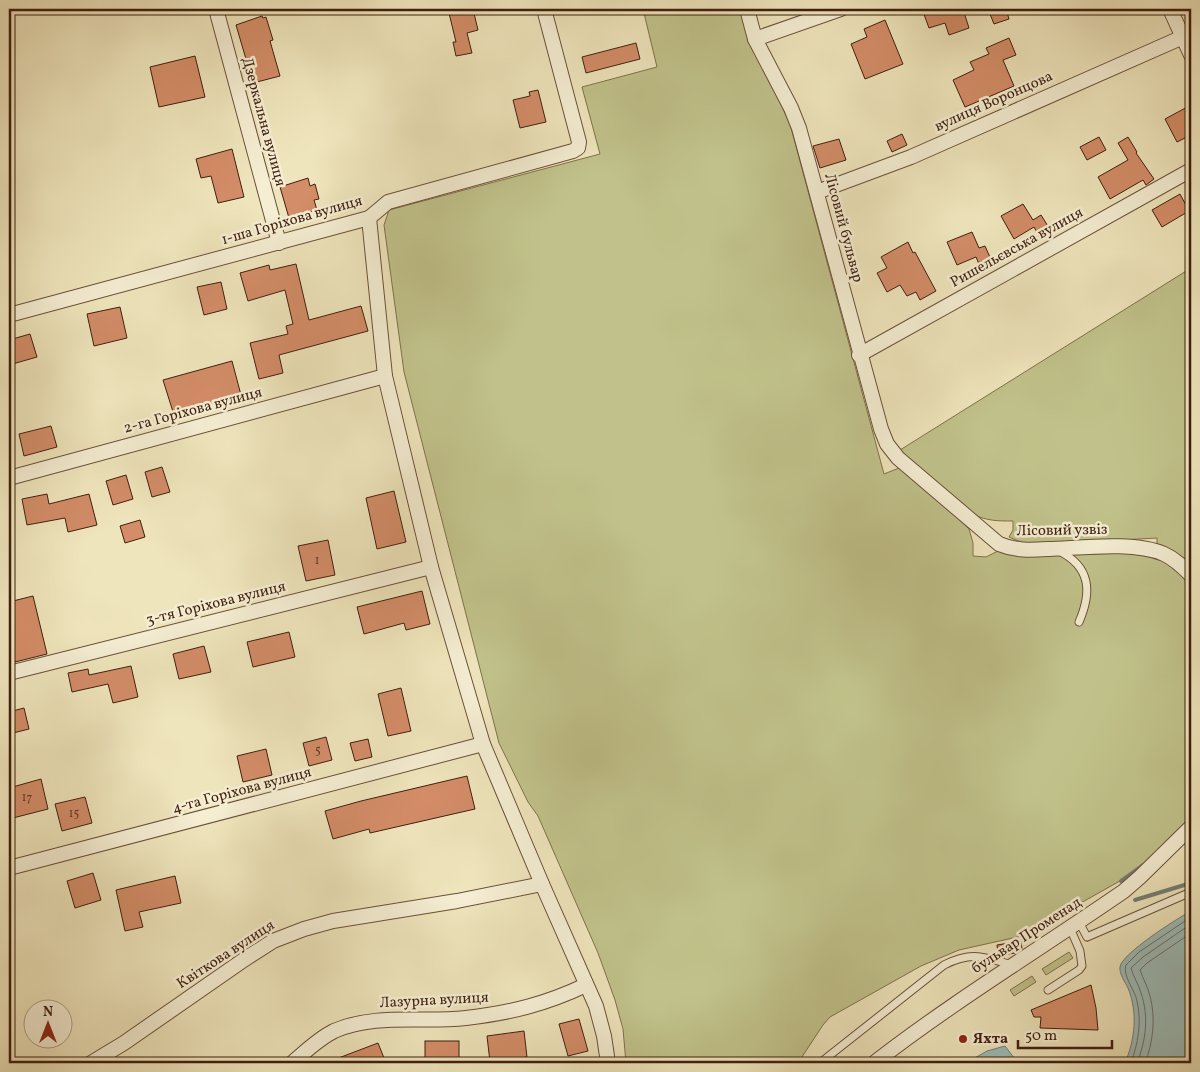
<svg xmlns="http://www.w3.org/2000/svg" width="1200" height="1072" viewBox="0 0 1200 1072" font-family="Vollkorn,serif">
	<rect width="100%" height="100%" fill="#efe5bc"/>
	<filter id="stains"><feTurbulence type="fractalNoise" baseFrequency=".004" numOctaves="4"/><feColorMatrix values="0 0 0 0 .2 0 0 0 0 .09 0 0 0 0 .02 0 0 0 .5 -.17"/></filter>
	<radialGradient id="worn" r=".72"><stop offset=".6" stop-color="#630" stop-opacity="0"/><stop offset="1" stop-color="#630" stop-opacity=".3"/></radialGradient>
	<g fill="#c1c28b" stroke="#80704d">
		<path d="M643,9H743L751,40L790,124L884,474L899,468H906L969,529L973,543V556L986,557L998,551L1053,555L1128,553L1162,559L1187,579L1191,587V819L1148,861L1127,877L1022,936L959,950L921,966L830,1017L823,1025L798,1063H626L623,1029L615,1000L598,953L538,816L528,802L499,743L404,372L384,225L389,210L600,154L582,87L657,67Z"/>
		<path d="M1191,268V565L1174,551L1157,544V538L1028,545L1009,537L1013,530V521C998,521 986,521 973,514L900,450Z"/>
		<path d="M1069,952L1073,958L1046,975L1042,969Z"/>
		<path d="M1032,976L1036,982L1014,996L1010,990Z"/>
	</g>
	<g fill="#9dbdba" stroke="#777e76">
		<path d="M1191,911V1063H1125C1135,1039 1138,1013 1128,988C1125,982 1119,974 1120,967C1121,954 1178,918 1191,911Z"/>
		<path d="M1005,1046L1018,1063H966L987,1051Z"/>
	</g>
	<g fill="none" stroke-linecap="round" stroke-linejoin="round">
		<g stroke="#6e6e64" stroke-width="1">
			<path d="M1131,1063C1138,1043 1142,1023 1137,1001C1135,990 1122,975 1126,965L1139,952L1191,917"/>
			<path d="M1137,1063C1146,1041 1149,1016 1141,993C1139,985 1133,976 1131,968L1143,957L1191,924"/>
			<path d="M1145,1063C1153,1043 1156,1018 1150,996C1148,987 1143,979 1140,970L1147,963L1191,933"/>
		</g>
		<g stroke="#777e76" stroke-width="4">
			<path d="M1121,881L1143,865"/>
			<path d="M1135,900L1191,883"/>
		</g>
	</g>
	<g fill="#d38d68" stroke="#3f1f0f">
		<path d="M448,9H473L478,30L467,33L472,53L456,56L453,42H456Z"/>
		<path d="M922,9H963L969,28L949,35L945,23L929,28Z"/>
		<path d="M988,9H1006L1009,19L994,24Z"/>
		<path d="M262,16L263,18L266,17L273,40L270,41L280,76L253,83L236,25Z"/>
		<path d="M885,20L903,64L865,79L851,44L867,37L864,29Z"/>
		<path d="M1009,38L1016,55L1003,60L1014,86L965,107L953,80L974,70L970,62L989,54L986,48Z"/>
		<path d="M636,43L640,59L586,73L582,57Z"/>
		<path d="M195,56L205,97L159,107L150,67Z"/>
		<path d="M538,90L546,122L520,128L513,100L530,96L529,92Z"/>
		<path d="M1191,105V135L1177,142L1165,119Z"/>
		<path d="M902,134L907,145L892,152L887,141Z"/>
		<path d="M1099,137L1106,150L1087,160L1080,147Z"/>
		<path d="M1128,137L1137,152L1136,153L1154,179L1146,185L1143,180L1110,199L1098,177L1128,160L1118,143Z"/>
		<path d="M839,139L846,160L820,168L813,146Z"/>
		<path d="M232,149L244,197L218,203L211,176L201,178L196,159Z"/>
		<path d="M308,178L310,186L315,184L319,199L314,200L317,210L289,218L280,187Z"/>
		<path d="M1180,194L1189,211L1162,227L1152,210Z"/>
		<path d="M1023,204L1033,220L1041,215L1051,231L1040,238L1034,227L1014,239L1001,216Z"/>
		<path d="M972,232L979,248L985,246L993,264L981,269L976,257L957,265L947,242Z"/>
		<path d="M908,242L913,253L915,252L936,291L920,300L916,292L907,296L900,285L887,292L877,273L887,268L881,257Z"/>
		<path d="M296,264L309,320L361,306L368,331L279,355L283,373L259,379L250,343L288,334L286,326L293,324L285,290L248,301L240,273L269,265L270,270Z"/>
		<path d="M221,282L227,309L204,315L197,287Z"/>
		<path d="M120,307L127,338L94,346L87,314Z"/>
		<path d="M30,334L37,357L9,365V340Z"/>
		<path d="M232,361L241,395L174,415L163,380Z"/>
		<path d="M51,426L57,447L24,456L19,434Z"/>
		<path d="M162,467L170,492L152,497L145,472Z"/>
		<path d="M126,475L133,499L113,505L106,481Z"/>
		<path d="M394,491L406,542L377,549L366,498Z"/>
		<path d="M47,494L49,504L89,494L97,525L68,532L65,518L27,525L22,499Z"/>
		<path d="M140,520L145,537L125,543L120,526Z"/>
		<path d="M328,540L335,575L306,581L298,546Z"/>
		<path d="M422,591L430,624L406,630L404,623L364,634L357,607Z"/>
		<path d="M33,596L47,654L15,662L13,652L9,653V602Z"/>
		<path d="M289,632L295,657L253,667L247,642Z"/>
		<path d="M204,646L211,672L179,679L173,654Z"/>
		<path d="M131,666L138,697L113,703L108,684L72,692L68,673L88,669L89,675Z"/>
		<path d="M401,688L411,731L388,736L378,694Z"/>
		<path d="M24,708L29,729L9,734V712Z"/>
		<path d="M326,737L332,760L309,766L303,743Z"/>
		<path d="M368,739L372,757L355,761L350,743Z"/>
		<path d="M266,749L272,775L243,782L237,756Z"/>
		<path d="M467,776L475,809L370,833L369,829L333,839L325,811L361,801Z"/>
		<path d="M41,779L48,809L9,819V788Z"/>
		<path d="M85,797L92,823L62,831L55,804Z"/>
		<path d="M93,873L101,900L75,908L67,881Z"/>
		<path d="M175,876L181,903L139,912L143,927L125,931L116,890Z"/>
		<path d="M1021,941L1022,949L1016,953L998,955L997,945Z"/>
		<path d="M1091,985L1096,1008L1098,1030L1040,1028L1041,1017H1034L1031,1010Z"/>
		<path d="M579,1019L588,1051L568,1056L559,1024Z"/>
		<path d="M524,1031L527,1057L490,1062L487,1036Z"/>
		<rect x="425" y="1041" width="34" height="22"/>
		<path d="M378,1043L386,1063H328V1062Z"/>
	</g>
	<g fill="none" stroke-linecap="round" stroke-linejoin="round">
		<defs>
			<g id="lane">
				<path d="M1059,551C1091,567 1092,592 1079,622"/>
				<path d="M1079,922L1087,937L1191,892"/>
				<path d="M1048,990L1079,970L1082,966L1080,951L1070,928"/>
				<path d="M820,1063L944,965C972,951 984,957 1012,965"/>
			</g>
			<g id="street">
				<path d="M216,9L279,243"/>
				<path d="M747,9L755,39L791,108L799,128L881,429L887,444L898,458L999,544C1016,551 1031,550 1049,549C1081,548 1134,541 1164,554C1175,559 1183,567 1191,575"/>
				<path d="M1170,9L1191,55"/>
				<path d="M755,39L841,9"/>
				<path d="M817,192L911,157L1183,37"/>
				<path d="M369,218L385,376L431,567L483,744L542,884L596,1006L604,1036L608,1063"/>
				<path d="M9,315L369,218L388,202L573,151L578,148L579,142L544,9"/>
				<path d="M859,355L1191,170"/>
				<path d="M9,478L385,376"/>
				<path d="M9,673L431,567"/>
				<path d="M9,868L483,744"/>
				<path d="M91,1063L124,1043L245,959L273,941L304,929L333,921L457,901L542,884"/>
				<path d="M292,1063C305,1052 318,1039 334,1031C375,1013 422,1023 466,1018C510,1013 546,1004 586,985"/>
				<path d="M874,1063C954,1001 1040,949 1124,891L1140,877L1191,827"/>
			</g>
		</defs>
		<use href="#lane" stroke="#6b503a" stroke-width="9"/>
		<use href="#street" stroke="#6b503a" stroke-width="16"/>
		<use href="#lane" stroke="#f5eed3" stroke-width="7"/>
		<use href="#street" stroke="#f5eed3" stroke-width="14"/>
	</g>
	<circle fill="#8f2418" stroke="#f5eed3" stroke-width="2" cx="963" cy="1039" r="5"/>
	<g text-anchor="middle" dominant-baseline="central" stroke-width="5" stroke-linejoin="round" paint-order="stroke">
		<g font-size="12" fill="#643a25">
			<text x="317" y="561">1</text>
			<text x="318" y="751">5</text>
			<text x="27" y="798">17</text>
			<text x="74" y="814">15</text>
		</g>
		<g font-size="15" fill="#3f1f0f" stroke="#f5eed3">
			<text transform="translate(994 102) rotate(-24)">вулиця Воронцова</text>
			<text transform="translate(263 122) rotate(75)">Дзеркальна вулиця</text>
			<text transform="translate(292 221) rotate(-16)">1-ша Горіхова вулиця</text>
			<text transform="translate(843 228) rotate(75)">Лісовий бульвар</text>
			<text transform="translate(1017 248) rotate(-29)">Ришельєвська вулиця</text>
			<text transform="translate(193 411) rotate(-15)">2-га Горіхова вулиця</text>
			<text transform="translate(1062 531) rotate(-1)">Лісовий узвіз</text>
			<text transform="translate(216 604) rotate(-14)">3-тя Горіхова вулиця</text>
			<text transform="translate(242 791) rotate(-15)">4-та Горіхова вулиця</text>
			<text transform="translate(1027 936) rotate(-33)">бульвар Променад</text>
			<text transform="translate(226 955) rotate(-33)">Квіткова вулиця</text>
			<text transform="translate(434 1001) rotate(-3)">Лазурна вулиця</text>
		</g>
		<g font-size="15" font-weight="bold" fill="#3f1f0f" stroke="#f5eed3" text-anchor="start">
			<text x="973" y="1039">Яхта</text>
		</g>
	</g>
	<rect width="1200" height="1072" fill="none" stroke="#efe5bc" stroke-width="30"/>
	<rect x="10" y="10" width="1180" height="1052" fill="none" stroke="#3f1f0f" stroke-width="2.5"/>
	<rect x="15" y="15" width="1170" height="1042" fill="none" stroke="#3f1f0f"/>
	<g transform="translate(48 1024)"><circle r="24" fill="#f5eed3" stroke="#ac9b85"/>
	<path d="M0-4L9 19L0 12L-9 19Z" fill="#8f2418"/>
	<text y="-8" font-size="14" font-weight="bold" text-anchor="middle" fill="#3f1f0f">N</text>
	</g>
	<path d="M1018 1040v8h94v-8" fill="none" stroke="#3f1f0f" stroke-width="2.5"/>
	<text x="1025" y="1040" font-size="15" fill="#3f1f0f" stroke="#f5eed3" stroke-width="4" paint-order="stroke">50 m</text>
	<rect width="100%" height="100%" filter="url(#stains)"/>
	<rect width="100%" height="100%" fill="url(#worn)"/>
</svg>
